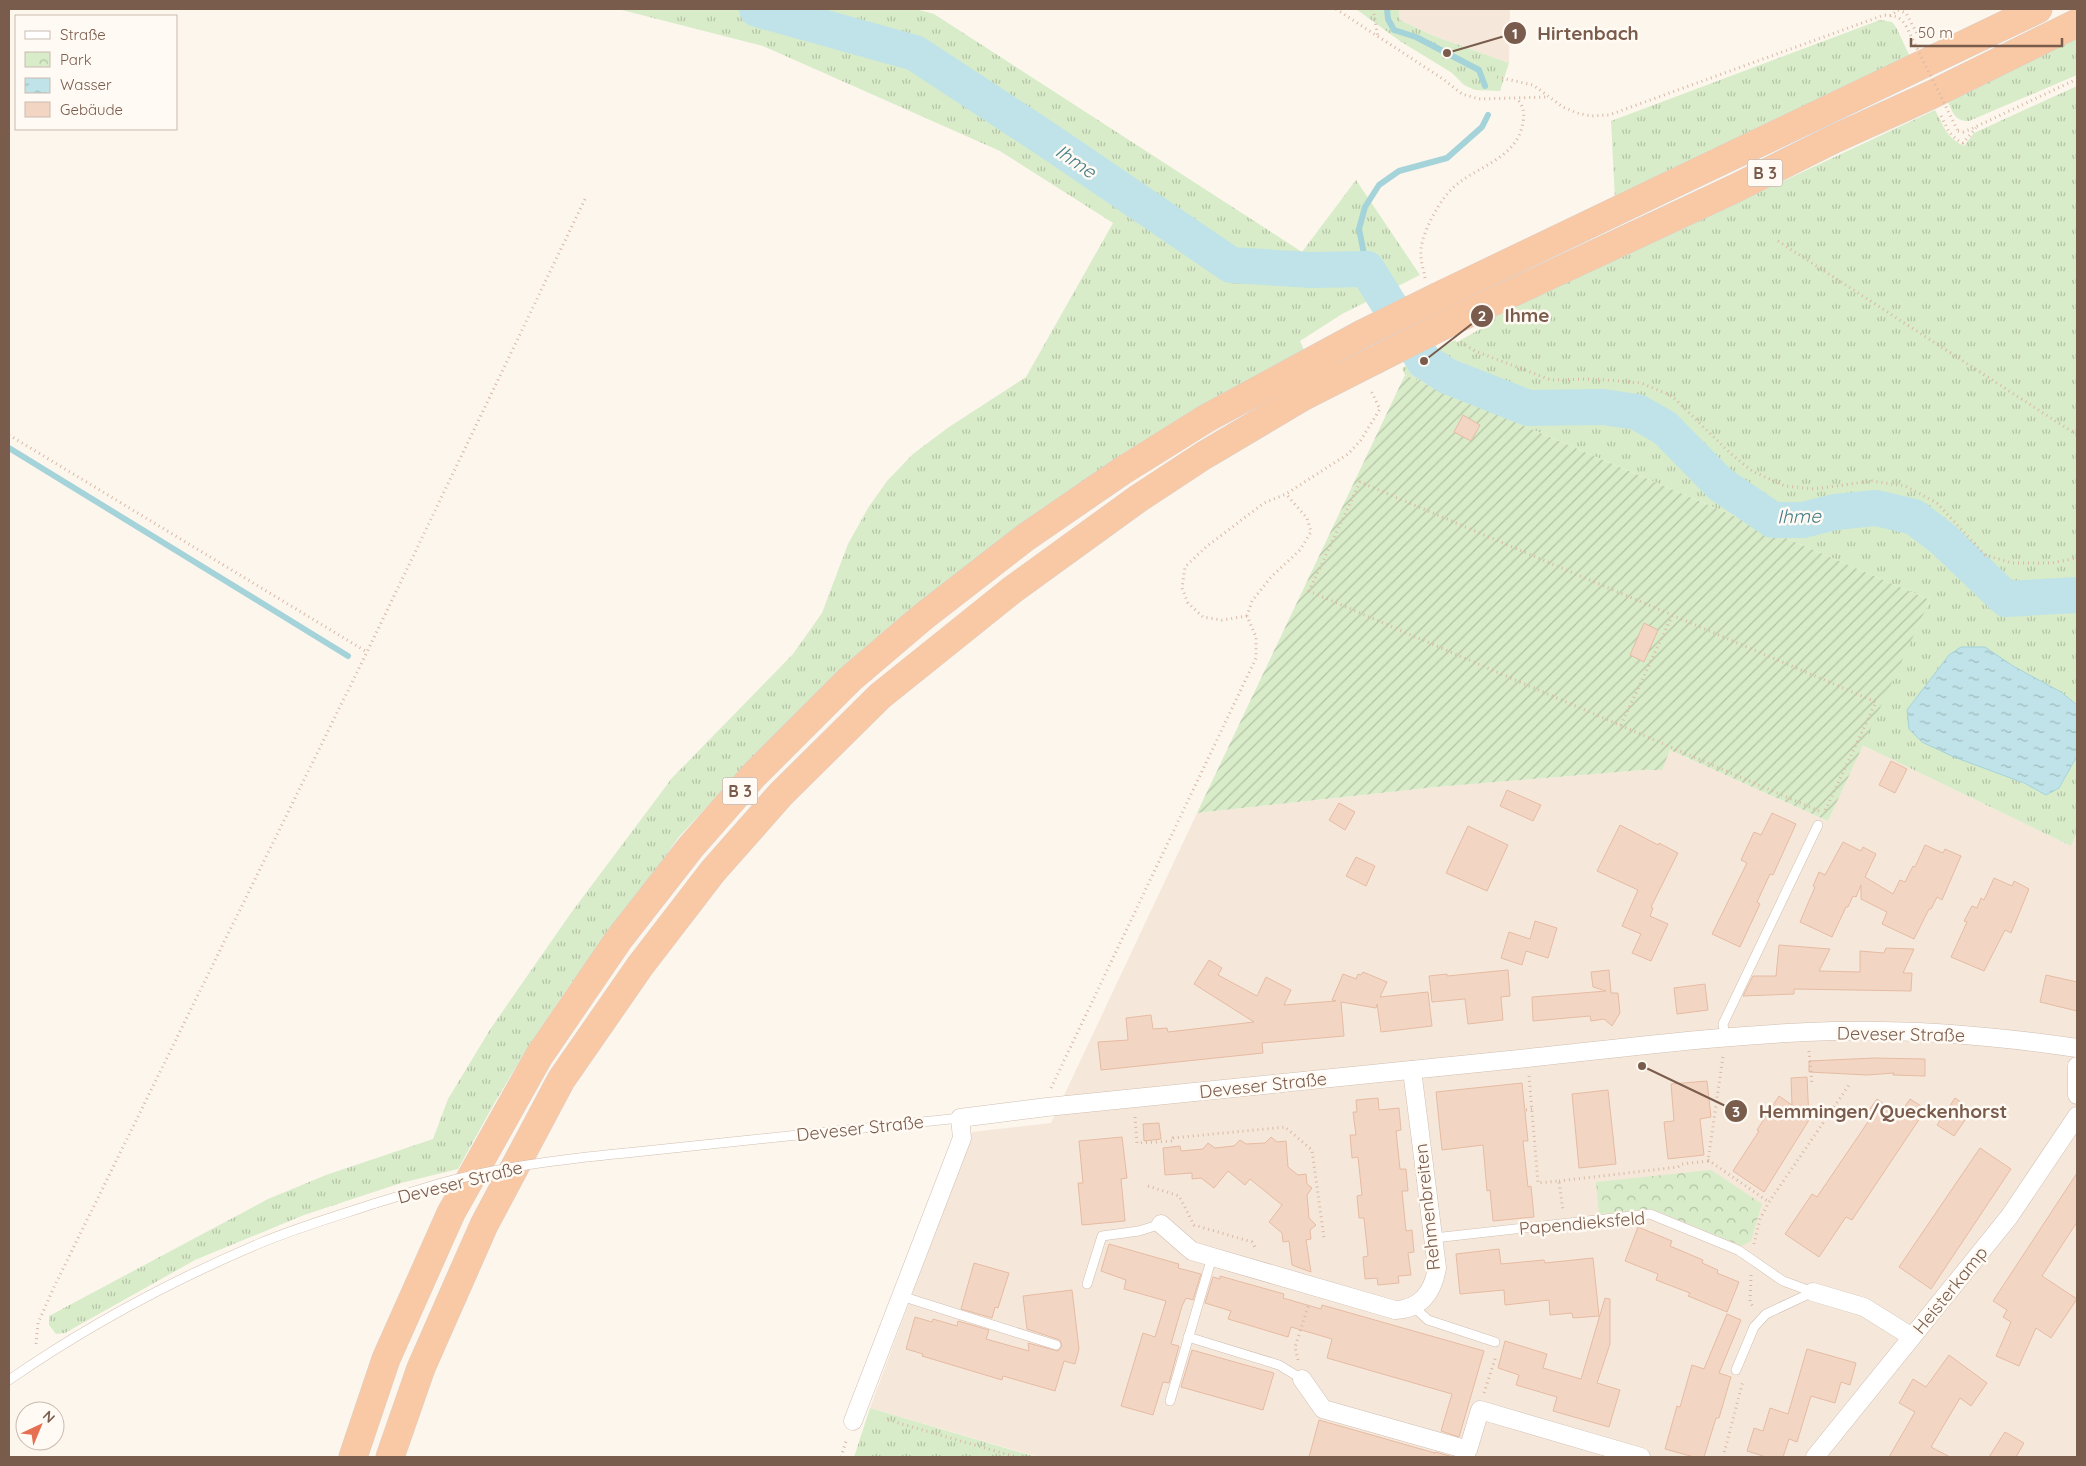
<svg xmlns="http://www.w3.org/2000/svg" width="2086" height="1466" viewBox="0 0 2086 1466" font-family="Quicksand,sans-serif">
	<defs>
		<pattern id="grass-tufts" width="24" height="20" patternUnits="userSpaceOnUse" patternTransform="scale(1.25)"><rect width="24" height="20" fill="#d8ecc9"/><path d="M3 7l-1-3M5 7V3M7 7l1-3M15 17l-1-3M17 17v-4M19 17l1-3" fill="none" stroke="#b4c2a5"/></pattern>
		<pattern id="park-crowns" width="20" height="18" patternUnits="userSpaceOnUse" patternTransform="scale(1.25)"><rect width="20" height="18" fill="#d8ecc9"/><path d="M2 6a3 3 0 1 1 6 0M12 15a3 3 0 1 1 6 0" fill="none" stroke="#b4c2a5"/></pattern>
		<pattern id="garden-furrows" width="10" height="10" patternUnits="userSpaceOnUse" patternTransform="scale(1.25)"><rect width="10" height="10" fill="#d8ecc9"/><path d="M-1 1l2-2M0 10L10 0M9 11l2-2" fill="none" stroke="#b4c2a5"/></pattern>
		<pattern id="water-ripples" width="26" height="14" patternUnits="userSpaceOnUse" patternTransform="scale(1.25)"><rect width="26" height="14" fill="#bfe3e8"/><path d="M2 4q2-2 4 0t4 0M15 11q2-2 4 0t4 0" fill="none" stroke="#a0bbbe"/></pattern>
	</defs>
	<rect width="100%" height="100%" fill="#fdf6ec"/>
	<g fill="#f5e8da">
		<path d="M1399,9H1510L1509,63L1434,36L1400,20Z"/>
		<path d="M1862,745L2071,846L2077,833V1457H1038L870,1408L972,1132L1051,1123L1197,813L1436,787L1643,770H1661L1670,750L1828,821Z"/>
	</g>
	<g fill="url(#grass-tufts)">
		<path d="M618,9H916L934,14L1302,252L1356,180L1420,275L1342,314L1300,341L1305,352L1041,509L914,606L849,664L752,758L678,838L612,933L571,983L528,1047L495,1102L458,1169L401,1183L304,1215L195,1260L65,1333L56,1334L49,1325V1316L268,1199L326,1175L433,1139L448,1099L491,1028L571,913L672,778L793,654L822,613L848,544L868,508L887,481L913,454L949,427L1026,377L1113,223L1000,151L763,46Z"/>
		<path d="M1356,9H1399L1400,20L1434,36L1509,63L1500,91L1475,90L1464,85L1452,73L1400,41Z"/>
		<path d="M1880,20L1892,22L1896,27L1912,61L1615,200L1611,121Z"/>
		<path d="M2077,35V75L1969,121C1955,122 1952,111 1947,100Z"/>
		<path d="M2077,86V705L2061,692L2013,666L1985,647L1949,655L1931,679L1922,742C1963,760 2007,773 2046,795L2059,788L2077,756V833L2071,846L1862,745L1930,600L1405,375L1402,368L1455,340L1457,342L1493,322L1490,318L1935,110C1944,127 1946,137 1964,146L1974,133Z"/>
		<path d="M870,1408L1036,1457H854Z"/>
	</g>
	<path fill="url(#park-crowns)" d="M1711,1170L1762,1204L1751,1241L1742,1246L1652,1209L1599,1214L1596,1182Z"/>
	<path fill="url(#garden-furrows)" d="M1405,375L1930,600L1828,821L1670,750L1662,770H1643L1436,787L1197,813Z"/>
	<path fill="url(#water-ripples)" stroke="#a5d3da" d="M1961,647H1985L2013,666L2061,692L2077,705V756L2059,788L2046,795L2024,783L1954,757L1922,742L1909,729L1907,710L1949,655Z"/>
	<g fill="none" stroke-linecap="round" stroke-linejoin="round">
		<g stroke="#a5d3da" stroke-width="6">
			<path d="M1387,9L1388,19L1394,30L1416,37L1479,70L1485,86"/>
			<path d="M1367,269L1359,229L1365,207L1379,185L1399,171L1447,158L1482,127L1488,115"/>
			<path d="M9,448L348,656"/>
		</g>
		<path stroke="#bfe3e8" stroke-width="36" d="M757,9L915,53L1049,141L1231,265L1311,270L1367,269L1424,361L1447,376L1528,408L1603,407L1637,412L1665,428L1720,484L1773,520H1803L1835,512L1876,508L1914,517L1943,539L2006,599L2077,595"/>
	</g>
	<g fill="#f3d5c3" stroke="#e6bba3">
		<path d="M1463,415L1480,425L1471,441L1454,432Z"/>
		<path d="M1644,623L1658,630L1644,662L1630,655Z"/>
		<path d="M1891,761L1907,769L1895,793L1879,785Z"/>
		<path d="M1507,790L1541,805L1533,821L1500,806Z"/>
		<path d="M1339,803L1355,812L1345,830L1329,820Z"/>
		<path d="M1772,813L1796,824L1773,875L1770,874L1757,902L1760,904L1740,947L1712,934L1747,863L1741,860L1754,832L1761,835Z"/>
		<path d="M1620,825L1658,845L1659,843L1678,853L1651,907L1653,908L1650,916L1668,924L1651,961L1632,953L1641,934L1622,926L1638,890L1597,871Z"/>
		<path d="M1468,826L1508,845L1487,891L1446,873Z"/>
		<path d="M1843,842L1861,851L1863,847L1876,854L1865,877L1893,894L1900,880L1905,882L1913,866L1915,867L1925,845L1943,853L1945,849L1961,856L1942,900L1937,897L1931,909H1929L1914,939L1882,924L1887,912L1861,899V885L1856,897L1853,896L1848,907H1846L1832,937L1800,922L1815,887L1813,886L1819,872L1825,875Z"/>
		<path d="M1356,857L1375,866L1366,886L1346,876Z"/>
		<path d="M1994,878L2012,886L2014,881L2029,889L2011,933L2005,930L1984,971L1951,957L1967,922L1964,921L1972,906L1977,908L1981,898L1984,900Z"/>
		<path d="M1535,921L1557,928L1548,958L1526,951L1522,965L1501,958L1509,932L1530,939Z"/>
		<path d="M1779,945L1830,949L1819,971L1860,972V951L1884,953L1886,948L1914,949L1903,973H1912L1911,991L1794,989V994L1743,996L1753,976H1776Z"/>
		<path d="M1209,960L1222,968L1218,975L1257,996L1266,977L1291,990L1284,1005L1336,1001L1332,1000L1343,974L1356,979L1358,974L1361,975L1363,972L1387,982L1380,997L1428,992L1432,1026L1381,1032L1377,1004L1376,1008L1341,1002L1344,1036L1262,1043L1263,1053L1101,1070L1098,1042L1128,1040L1126,1018L1151,1015L1153,1029L1167,1028L1168,1032L1254,1022L1194,984Z"/>
		<path d="M1508,970L1510,996L1501,997L1503,1020L1468,1024L1465,999L1432,1002L1429,976L1447,974V976Z"/>
		<path d="M1609,970L1611,993H1618L1620,1013L1612,1026L1604,1019L1591,1021L1590,1016L1533,1021L1532,997L1606,991L1593,987L1591,972Z"/>
		<path d="M2046,975L2077,982V1011L2040,1002Z"/>
		<path d="M1705,984L1708,1010L1677,1014L1674,988Z"/>
		<path d="M1874,1058L1925,1059V1076L1893,1075L1894,1073L1867,1075L1809,1072V1061Z"/>
		<path d="M1807,1077L1809,1120L1764,1192L1733,1171L1759,1131L1757,1130L1779,1096L1792,1105L1791,1078Z"/>
		<path d="M1707,1081L1711,1117L1700,1119L1704,1155L1668,1159L1664,1122L1674,1121L1671,1084Z"/>
		<path d="M1522,1083L1528,1141H1523L1528,1187L1531,1186L1534,1217L1493,1221L1490,1190L1487,1191L1483,1145L1442,1150L1436,1092Z"/>
		<path d="M1608,1090L1616,1164L1579,1168L1572,1094Z"/>
		<path d="M1378,1098L1379,1110L1399,1108L1401,1130L1396,1131L1400,1169H1406L1408,1191H1402L1406,1231L1412,1230L1414,1252L1408,1253L1411,1275L1398,1276L1399,1283L1378,1285L1377,1278L1365,1279L1363,1257L1368,1256L1364,1218H1359L1357,1196L1362,1195L1358,1157L1352,1158L1350,1135H1356L1353,1112H1357L1356,1100Z"/>
		<path d="M1955,1098L1972,1110L1954,1136L1937,1125Z"/>
		<path d="M1877,1099L1899,1115L1910,1099L1926,1109L1852,1220L1846,1217L1819,1257L1785,1234L1812,1194L1817,1197L1872,1116L1867,1113Z"/>
		<path d="M1159,1123L1161,1139L1144,1141L1143,1124Z"/>
		<path d="M1122,1137L1127,1178L1121,1179L1125,1221L1082,1225L1078,1183H1083L1079,1141Z"/>
		<path d="M1271,1137L1277,1142L1286,1141L1288,1167L1298,1175L1306,1174L1307,1184L1312,1188L1307,1195L1309,1218L1316,1225L1310,1230L1311,1239L1306,1240L1311,1272L1292,1265L1289,1241L1283,1242L1282,1233L1269,1222L1282,1205L1250,1179L1245,1185L1228,1171L1214,1188L1201,1178L1192,1179V1173L1165,1175L1163,1148L1180,1146L1181,1151L1203,1149L1208,1143L1215,1148L1234,1146L1240,1140L1246,1144L1265,1143Z"/>
		<path d="M1980,1148L2011,1169L1931,1289L1899,1267Z"/>
		<path d="M2077,1173V1222L2042,1276L2077,1299L2051,1338L2036,1328L2019,1366L1996,1356L2011,1322L2003,1317L2007,1310L1993,1301Z"/>
		<path d="M1638,1227L1672,1241L1670,1246L1703,1260L1702,1263L1718,1270L1717,1273L1739,1282L1727,1312L1688,1296L1690,1293L1656,1280L1658,1274L1625,1261Z"/>
		<path d="M1109,1244L1179,1264L1178,1268L1201,1274L1193,1300L1186,1298L1182,1306L1171,1344L1179,1346L1169,1383L1163,1382L1153,1415L1121,1406L1143,1333L1155,1337L1166,1301L1124,1289L1126,1280L1101,1271Z"/>
		<path d="M1499,1249L1501,1264L1544,1260L1545,1263L1593,1258L1599,1316L1573,1318L1572,1313L1550,1315L1549,1300L1505,1305L1504,1290L1460,1294L1456,1254Z"/>
		<path d="M974,1263L1009,1273L998,1308L995,1307L992,1318L961,1309Z"/>
		<path d="M1220,1276L1284,1294L1283,1298L1321,1309L1322,1305L1484,1351L1459,1437L1441,1431L1452,1394L1327,1358L1332,1339L1291,1327L1288,1337L1228,1319L1231,1311L1205,1303L1213,1277L1220,1279Z"/>
		<path d="M1072,1290L1079,1349L1075,1364L1064,1361L1055,1391L1003,1376L1002,1380L922,1356L923,1354L906,1349L915,1317L932,1322L933,1319L957,1326L958,1321L989,1330L986,1339L1029,1351L1028,1343L1058,1351L1062,1346L1060,1340L1027,1329L1023,1296Z"/>
		<path d="M1605,1298L1610,1299V1344L1597,1383L1620,1390L1609,1427L1553,1411L1557,1397L1516,1385L1519,1375L1498,1368L1505,1341L1547,1354L1543,1368L1581,1379Z"/>
		<path d="M1727,1314L1741,1320L1719,1373L1731,1377L1719,1418H1716L1704,1457H1694L1665,1449L1677,1406L1680,1407L1692,1365L1704,1369Z"/>
		<path d="M1807,1349L1856,1363L1850,1385L1841,1382L1835,1403L1811,1396L1797,1442L1789,1439L1783,1457H1766L1747,1451L1754,1428L1763,1431L1770,1408L1788,1414Z"/>
		<path d="M1192,1350L1274,1373L1263,1410L1181,1387Z"/>
		<path d="M1949,1355L1987,1383L1971,1406L1960,1398L1931,1447L1950,1457H1889L1915,1412L1899,1403L1913,1379L1926,1387Z"/>
		<path d="M1319,1420L1435,1453L1434,1454L1435,1452L1453,1457H1309Z"/>
		<path d="M2005,1432L2024,1443L2016,1457H1989Z"/>
	</g>
	<g fill="none" stroke-linecap="round" stroke-linejoin="round">
		<defs>
			<g id="service">
				<path d="M1725,1038L1723,1024L1818,825"/>
				<path d="M626,1153L960,1118"/>
				<path d="M1434,1238L1650,1214L1738,1250L1783,1281L1813,1292"/>
				<path d="M1087,1284L1102,1236L1139,1231L1161,1224"/>
				<path d="M901,1296L1056,1345"/>
				<path d="M1414,1307L1428,1320L1495,1342"/>
				<path d="M1188,1337L1279,1365L1302,1379"/>
				<path d="M1736,1370L1754,1327L1766,1314L1813,1292"/>
				<path d="M9,1380C87,1326 171,1281 258,1244C296,1228 337,1216 376,1203"/>
				<path d="M1170,1401L1212,1257"/>
			</g>
			<g id="minor">
				<path d="M2077,1066V1095"/>
				<path d="M1161,1224L1192,1251L1395,1310C1421,1309 1433,1292 1437,1268L1412,1070"/>
				<path d="M1813,1292L1864,1307L1912,1337"/>
				<path d="M1302,1379L1323,1409L1468,1450L1480,1410L1641,1457"/>
				<path d="M853,1421L962,1138L960,1118L1047,1107C1208,1092 1368,1075 1528,1058C1630,1047 1732,1034 1834,1031C1915,1029 1997,1036 2077,1048"/>
				<path d="M1815,1457L2009,1217L2077,1116"/>
			</g>
			<g id="trunk">
				<path d="M1439,296L2038,9"/>
				<path d="M1452,321L1734,189L1834,139L1931,95L2077,23"/>
				<path d="M353,1457L386,1359L451,1213L539,1056L619,939L690,848L754,775L850,679L924,616L1026,537L1122,471L1207,418L1362,334"/>
				<path d="M390,1457L421,1368L484,1225L561,1080L640,966L713,871L781,794L880,696L1012,590L1139,498L1203,456L1304,396L1375,360"/>
			</g>
		</defs>
		<use href="#service" stroke="#d1beb0" stroke-width="10"/>
		<use href="#minor" stroke="#d1beb0" stroke-width="19"/>
		<use href="#trunk" stroke="#dad1cd" stroke-width="29"/>
		<g stroke="#d9b8a5" stroke-width="3" stroke-dasharray="1 4" stroke-linecap="butt">
			<path d="M1336,9L1443,79L1462,94L1479,99L1548,97"/>
			<path d="M1373,9L1378,37"/>
			<path d="M1890,16L1898,10L1906,13L1920,39"/>
			<path d="M1497,77L1533,85L1563,107L1577,113L1591,116L1609,115L1884,15C1895,16 1900,16 1906,26"/>
			<path d="M1941,116C1947,128 1950,137 1963,143L1976,128"/>
			<path d="M1958,131L1963,132L1971,129L2077,79"/>
			<path d="M1778,241L2077,435"/>
			<path d="M1425,278C1424,271 1421,263 1421,256C1419,238 1436,207 1448,193C1471,166 1517,162 1523,122C1525,112 1523,105 1516,98"/>
			<path d="M1461,342L1475,351L1551,380L1594,379L1641,383L1672,396L1730,453L1752,471L1785,486L1814,489L1872,481L1905,486L1937,503L1985,555L2012,563H2051L2077,558"/>
			<path d="M9,435L367,652"/>
			<path d="M1247,616L1222,620L1203,617L1188,603L1182,588L1185,567L1206,547L1264,503L1286,494L1348,454L1361,440L1380,409L1370,389"/>
			<path d="M1621,725L1672,616"/>
			<path d="M1819,811L1309,591L1360,482L1876,702L1824,813"/>
			<path d="M1809,1051L1812,1085"/>
			<path d="M1529,1076L1538,1183L1559,1181L1563,1211"/>
			<path d="M1051,1088L1256,658V637L1247,616L1252,601L1271,577L1300,550L1311,532L1307,518L1286,494"/>
			<path d="M1526,1110L1532,1109"/>
			<path d="M1135,1117L1137,1143L1173,1141V1138L1285,1127L1312,1150L1324,1238"/>
			<path d="M1708,1160L1769,1202"/>
			<path d="M1559,1181L1678,1167L1682,1164L1708,1161L1723,1056"/>
			<path d="M1148,1186L1179,1196L1194,1225L1252,1242L1256,1249"/>
			<path d="M1754,1244L1760,1219L1769,1202L1849,1085"/>
			<path d="M1751,1275L1750,1302L1754,1308"/>
			<path d="M36,1344L38,1323L54,1287L367,652L586,197"/>
			<path d="M1298,1360L1295,1347L1309,1304"/>
			<path d="M1484,1393L1496,1356"/>
			<path d="M888,1420L1016,1457"/>
			<path d="M841,1457L847,1438"/>
			<path d="M1723,1457L1743,1381"/>
		</g>
		<use href="#service" stroke="#fff" stroke-width="9"/>
		<use href="#minor" stroke="#fff" stroke-width="18"/>
		<use href="#trunk" stroke="#f9c8a4" stroke-width="28"/>
		<defs>
			<path id="service-bridge" d="M376,1203C397,1197 417,1190 438,1184C499,1167 563,1159 626,1153"/>
			<g id="trunk-bridge">
				<path d="M1362,334L1439,296"/>
				<path d="M1375,360L1452,321"/>
			</g>
		</defs>
		<use href="#service-bridge" stroke="#d1beb0" stroke-width="10" stroke-linecap="butt"/>
		<use href="#trunk-bridge" stroke="#dad1cd" stroke-width="29" stroke-linecap="butt"/>
		<path stroke="#d9b8a5" stroke-width="3" stroke-dasharray="1 4" stroke-linecap="butt" d="M1906,26L1958,131"/>
		<use href="#service-bridge" stroke="#fff" stroke-width="9"/>
		<use href="#trunk-bridge" stroke="#f9c8a4" stroke-width="28"/>
	</g>
	<g text-anchor="middle" dominant-baseline="central" stroke-width="5" stroke-linejoin="round" paint-order="stroke">
		<g fill="#fffaf3" stroke="#a28b7f" stroke-width="1">
			<rect x="1747.5" y="159.5" width="35" height="27" rx="4"/>
			<rect x="722.5" y="777.5" width="35" height="27" rx="4"/>
		</g>
		<g font-size="16" font-weight="bold" fill="#7a5c4d">
			<text x="1765" y="173">B 3</text>
			<text x="740" y="791">B 3</text>
		</g>
		<g font-size="18" fill="#7a5c4d" stroke="#fffaf3">
			<text transform="translate(1901 1034) rotate(1)">Deveser Straße</text>
			<text transform="translate(1263 1085) rotate(-6)">Deveser Straße</text>
			<text transform="translate(860 1128) rotate(-6)">Deveser Straße</text>
			<text transform="translate(460 1182) rotate(-14)">Deveser Straße</text>
			<text transform="translate(1427 1207) rotate(-96)">Rehmenbreiten</text>
			<text transform="translate(1582 1223) rotate(-5)">Papendieksfeld</text>
			<text transform="translate(1950 1290) rotate(-51)">Heisterkamp</text>
		</g>
		<g font-size="19" font-style="italic" fill="#437c86" stroke="#fffaf3">
			<text transform="translate(1076 161) rotate(34)">Ihme</text>
			<text transform="translate(1799 516) rotate(-1)">Ihme</text>
		</g>
	</g>
	<path fill="none" stroke="#7a5c4d" stroke-width="2" d="M1447 53L1515 33M1424 361L1482 316M1642 1066L1736 1111"/>
	<g fill="#7a5c4d" stroke="#fffaf3" stroke-width="2">
		<circle cx="1447" cy="53" r="5"/>
		<circle cx="1424" cy="361" r="5"/>
		<circle cx="1642" cy="1066" r="5"/>
		<circle cx="1515" cy="33" r="12"/>
		<circle cx="1482" cy="316" r="12"/>
		<circle cx="1736" cy="1111" r="12"/>
	</g>
	<g font-size="15" text-anchor="middle" font-weight="bold" fill="#fff">
		<text x="1515" y="39">1</text>
		<text x="1482" y="321">2</text>
		<text x="1736" y="1117">3</text>
	</g>
	<g font-size="19" text-anchor="middle" font-weight="bold" fill="#7a5c4d" stroke="#fffaf3" stroke-width="5" stroke-linejoin="round" paint-order="stroke">
		<text x="1588" y="40">Hirtenbach</text>
		<text x="1527" y="322">Ihme</text>
		<text x="1883" y="1118">Hemmingen/Queckenhorst</text>
	</g>
	<rect width="2086" height="1466" fill="none" stroke="#7a5c4d" stroke-width="20"/>
	<rect x="15" y="15" width="162" height="115" fill="#fffaf3" stroke="#cabbb1"/>
	<rect x="25" y="31" width="25" height="8" fill="#ffffff" stroke="#cabbb1"/>
	<text x="60" y="40" font-size="15" fill="#7a5c4d">Straße</text>
	<rect x="25" y="52" width="25" height="15" fill="url(#park-crowns)" stroke="#cabbb1"/>
	<text x="60" y="65" font-size="15" fill="#7a5c4d">Park</text>
	<rect x="25" y="78" width="25" height="15" fill="url(#water-ripples)" stroke="#cabbb1"/>
	<text x="60" y="90" font-size="15" fill="#7a5c4d">Wasser</text>
	<rect x="25" y="102" width="25" height="15" fill="#f3d5c3" stroke="#cabbb1"/>
	<text x="60" y="115" font-size="15" fill="#7a5c4d">Gebäude</text>
	<g transform="translate(40 1426) rotate(44)"><circle r="24" fill="#fffaf3" stroke="#cabbb1"/>
	<path d="M0-4L9 19L0 12L-9 19Z" fill="#e76f51"/>
	<text y="-8" font-size="14" font-weight="bold" text-anchor="middle" fill="#7a5c4d">N</text>
	</g>
	<path d="M1911 38v8h151v-8" fill="none" stroke="#7a5c4d" stroke-width="2.5"/>
	<text x="1918" y="38" font-size="15" fill="#7a5c4d" stroke="#fffaf3" stroke-width="4" paint-order="stroke">50 m</text>
</svg>
